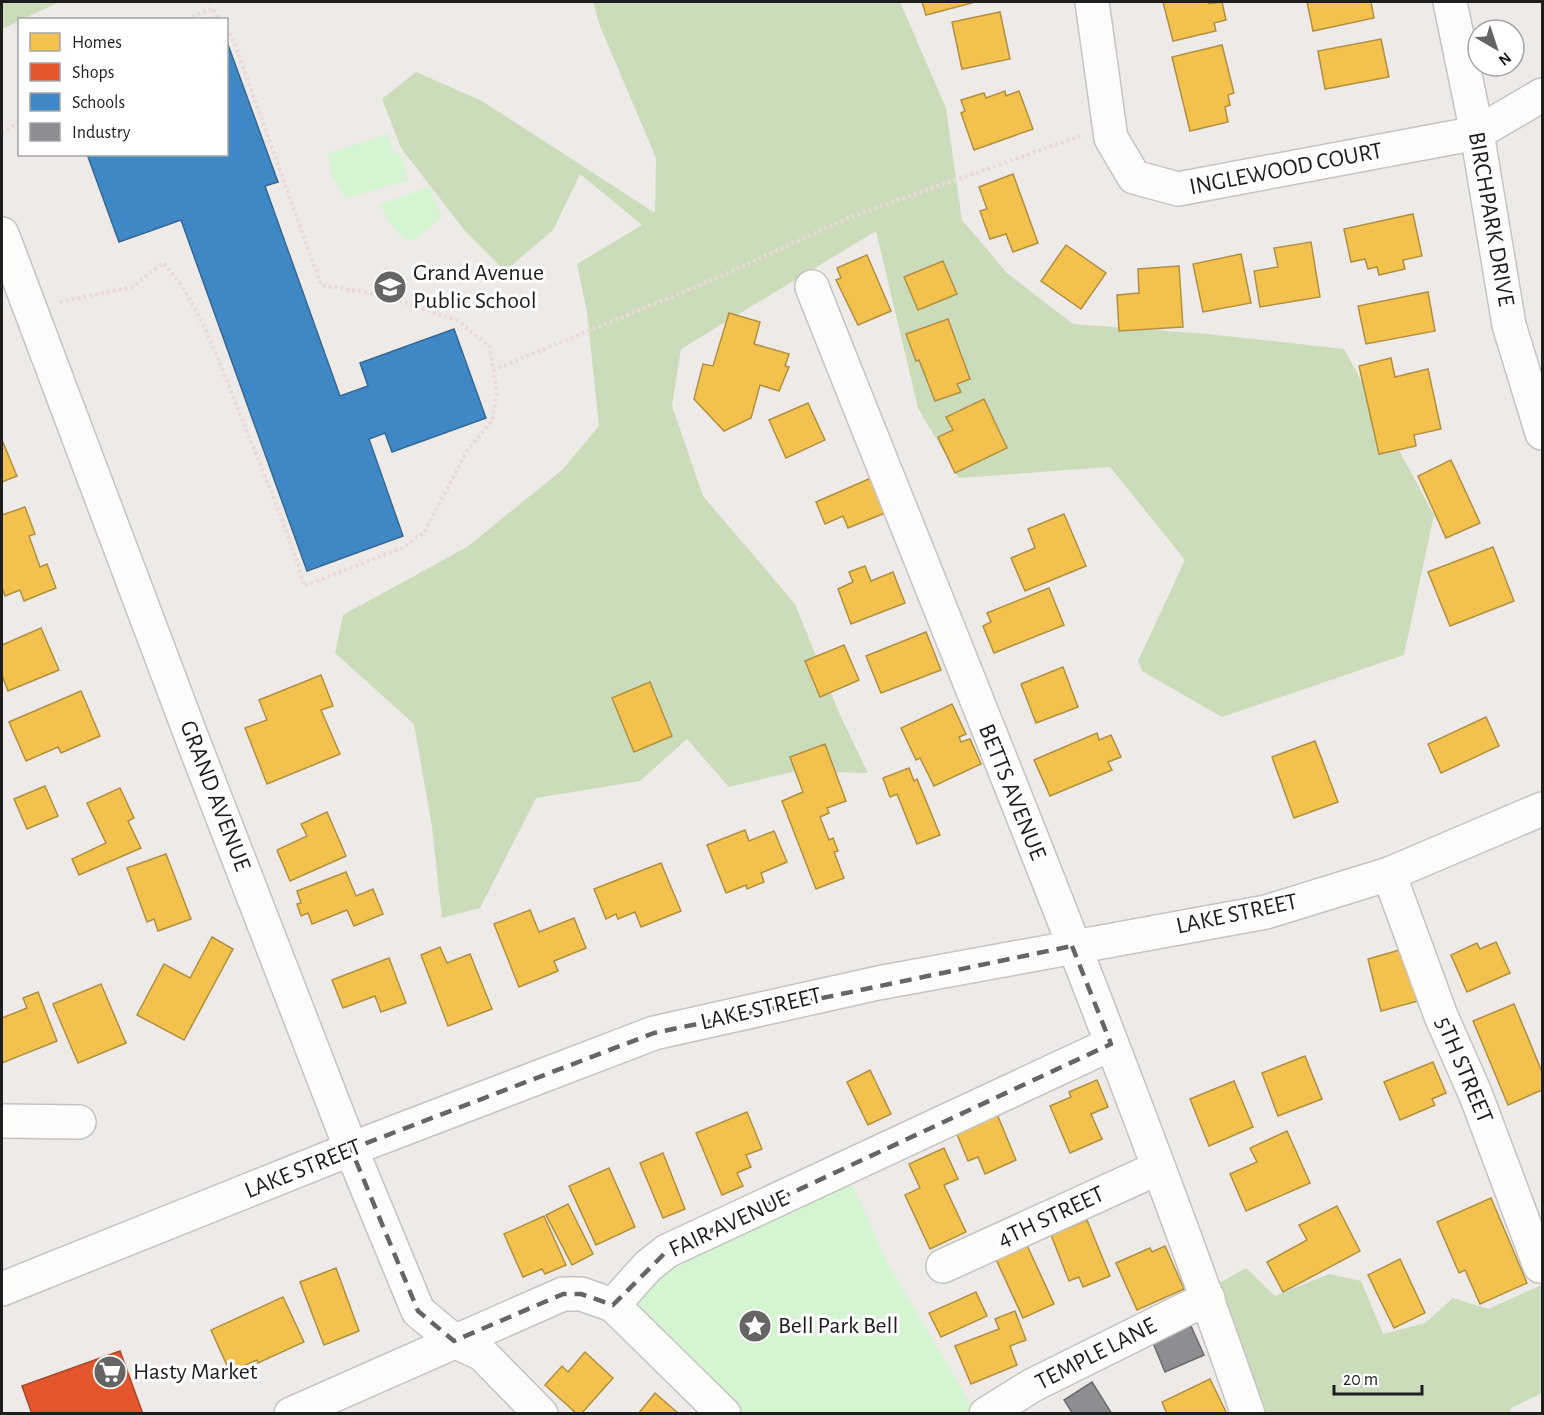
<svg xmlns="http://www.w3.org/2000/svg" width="1544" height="1415" viewBox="0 0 1544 1415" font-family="'Alegreya Sans',sans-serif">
	<rect width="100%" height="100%" fill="#edeae7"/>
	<g fill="#cbdcbb">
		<path d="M2,2H59L2,29Z"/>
		<path d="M593,2H900L946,108L962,220L1007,273L1073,324L1208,334L1344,349L1434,515L1404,655L1222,717L1142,671L1138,661L1185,560L1110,467L959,478L918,408L876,231L681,349L672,406L703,496L795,604L840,715L868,773L796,771L729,787L687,739L640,781L536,798L480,908L442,918L432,827L414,724L335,653L343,615L467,547L562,470L599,426L587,312L577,264L642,225L580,174L553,230L505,271L465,231L401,148L382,99L416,72L482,101L655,213L656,158L600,26Z"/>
		<path d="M1246,1268L1275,1296L1329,1274L1361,1281L1383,1334L1425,1323L1453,1298L1488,1309L1542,1285V1393L1511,1408L1510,1413H1248L1214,1286Z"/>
	</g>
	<g fill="#d5f4d1">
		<path d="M388,134L394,154L401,153L408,181L346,198L332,177L328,153Z"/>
		<path d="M430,187L442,217L414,240L404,239L388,221L380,204Z"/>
		<path d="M851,1181L887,1262L973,1408L966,1414L738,1413L635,1306L639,1291L666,1264Z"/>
	</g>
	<g fill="#f2c14e" stroke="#b29040" stroke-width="1.5">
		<path d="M922,2H972V3L926,15Z"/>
		<path d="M1163,2H1208L1209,4L1222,2L1226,20L1214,23L1216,31L1173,41Z"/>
		<path d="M1307,2H1371L1374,18L1313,31Z"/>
		<path d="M1000,12L1010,59L962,69L952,22Z"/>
		<path d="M1381,39L1389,77L1325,89L1318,51Z"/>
		<path d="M1222,45L1234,93L1228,95L1230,105L1225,107L1228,122L1190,131L1172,57Z"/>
		<path d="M1005,91L1006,96L1019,91L1033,129L974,150L961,113L965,111L961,100L984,93L986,98Z"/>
		<path d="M1013,174L1038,243L1013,252L1006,234L990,239L980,211L987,209L979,187Z"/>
		<path d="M1413,214L1422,256L1403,260L1405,269L1379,275L1377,267L1368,269L1365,259L1351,262L1344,229Z"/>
		<path d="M1311,242L1320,297L1260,307L1254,271L1278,267L1274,248Z"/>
		<path d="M1066,245L1106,273L1081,309L1041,281Z"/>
		<path d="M1241,254L1251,303L1203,312L1193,264Z"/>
		<path d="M867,255L891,311L858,325L836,280L841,278L837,268Z"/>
		<path d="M943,261L957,294L918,310L904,277Z"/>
		<path d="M1179,266L1183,327L1119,331L1117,295L1139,293L1138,269Z"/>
		<path d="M1428,292L1435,331L1366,344L1358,306Z"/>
		<path d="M729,313L760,322L754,344L789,354L785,366L789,367L779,391L760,385L751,418L724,431L694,399L703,364L713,366Z"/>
		<path d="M948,319L970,379L957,384L961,392L935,401L919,360L916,361L906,334Z"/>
		<path d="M1391,358L1395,377L1428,369L1441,429L1414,435L1416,446L1379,454L1359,366Z"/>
		<path d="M984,399L1007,448L955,473L938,437L953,430L946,417Z"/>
		<path d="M808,403L825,440L786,458L769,420Z"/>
		<path d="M2,440L17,476L2,482Z"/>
		<path d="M1451,460L1480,523L1446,538L1418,476Z"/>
		<path d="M871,478L885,513L848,528L843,516L825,524L816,502Z"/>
		<path d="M25,507L35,534L29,536L40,567L47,564L56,588L24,601L20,590L5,596L2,588V515Z"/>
		<path d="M1064,514L1086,566L1025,591L1011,558L1035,548L1028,529Z"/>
		<path d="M1493,547L1514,601L1450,626L1428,572Z"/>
		<path d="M865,566L871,581L893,572L905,603L851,624L838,589L853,582L849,572Z"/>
		<path d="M1049,588L1064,625L994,653L983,626L991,622L987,613Z"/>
		<path d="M41,628L59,670L8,691L2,675V645Z"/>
		<path d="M926,632L941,670L881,693L866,656Z"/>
		<path d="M844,645L859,680L820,697L805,661Z"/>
		<path d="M1063,667L1078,707L1036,723L1021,684Z"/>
		<path d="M321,675L333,706L321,710L340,754L267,784L245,728L267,720L259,700Z"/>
		<path d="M650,682L672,736L634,752L612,698Z"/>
		<path d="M81,691L100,736L61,753L58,747L26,761L9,722Z"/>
		<path d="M952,704L966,734L959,737L961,742L970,739L981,764L934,786L920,758L916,760L901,728Z"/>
		<path d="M1486,717L1499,746L1441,773L1428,744Z"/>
		<path d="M1097,733L1099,740L1111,735L1121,757L1108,762L1112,770L1050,796L1034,760Z"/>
		<path d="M1315,741L1338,802L1294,818L1272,757Z"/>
		<path d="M825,744L846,801L827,808L829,813L820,817L829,840L833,838L838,851L834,852L844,878L816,889L782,801L803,792L790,757Z"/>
		<path d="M909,768L914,781L917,779L940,835L917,844L897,794L890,797L883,778Z"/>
		<path d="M45,786L58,816L27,829L14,799Z"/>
		<path d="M120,788L134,818L128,821L141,848L79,875L72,859L106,843L87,803Z"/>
		<path d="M327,812L346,856L290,881L277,850L307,836L301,824Z"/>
		<path d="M745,830L749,841L774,831L787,862L761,873L764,882L747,889L746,885L726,893L707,845Z"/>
		<path d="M166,854L191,919L158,931L154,919L147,922L127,868Z"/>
		<path d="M661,863L681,911L641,927L635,912L618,919L616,914L606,919L594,889Z"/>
		<path d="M346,872L356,896L373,889L383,914L354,926L347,910L312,924L308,913L301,916L297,904L301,903L297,891Z"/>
		<path d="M530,910L539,932L574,918L586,948L554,961L558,971L519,987L494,924Z"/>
		<path d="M212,937L233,949L184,1040L137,1015L164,964L190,978Z"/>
		<path d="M1496,942L1510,973L1467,992L1451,955L1477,943L1480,949Z"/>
		<path d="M440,947L447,963L470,954L492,1009L448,1026L421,955Z"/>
		<path d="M1403,949L1418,1001L1381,1011L1368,959Z"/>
		<path d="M389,958L406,1003L381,1012L375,996L343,1008L332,980Z"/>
		<path d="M101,984L126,1043L78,1063L53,1004Z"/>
		<path d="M38,992L57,1041L2,1063V1018L27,1008L23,998Z"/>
		<path d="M1514,1004L1542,1072V1090L1508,1105L1473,1021Z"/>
		<path d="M1305,1056L1322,1099L1278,1116L1262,1073Z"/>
		<path d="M1433,1062L1446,1093L1432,1099L1435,1105L1400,1120L1384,1082Z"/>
		<path d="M870,1070L891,1114L868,1125L847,1082Z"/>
		<path d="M1097,1080L1108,1107L1091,1114L1102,1139L1070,1153L1050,1106L1071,1097L1069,1092Z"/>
		<path d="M1234,1081L1253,1127L1209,1146L1190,1099Z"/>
		<path d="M747,1112L762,1149L746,1155L751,1167L737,1173L743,1186L722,1195L696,1133Z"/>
		<path d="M997,1114L1016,1160L985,1174L978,1157L968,1161L956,1132Z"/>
		<path d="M1287,1131L1310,1183L1246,1211L1230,1174L1257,1162L1250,1148Z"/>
		<path d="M944,1148L958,1179L944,1185L966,1232L930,1249L905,1195L920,1188L909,1164Z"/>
		<path d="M663,1153L685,1209L663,1218L640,1163Z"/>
		<path d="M609,1168L635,1227L596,1245L569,1186Z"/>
		<path d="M1491,1198L1527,1283L1480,1304L1465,1270L1459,1273L1437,1222Z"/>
		<path d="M568,1204L593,1254L572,1265L546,1215Z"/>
		<path d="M1337,1206L1360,1251L1283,1292L1267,1262L1307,1240L1299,1225Z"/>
		<path d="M544,1216L566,1265L545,1274L542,1269L523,1277L504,1234Z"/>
		<path d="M1087,1220L1110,1276L1083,1287L1079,1277L1069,1281L1051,1235Z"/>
		<path d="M1025,1241L1054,1304L1023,1318L994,1255Z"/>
		<path d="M1165,1246L1184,1289L1137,1310L1116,1263L1150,1248L1152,1252Z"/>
		<path d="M1400,1259L1425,1313L1394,1328L1368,1275Z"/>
		<path d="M336,1268L359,1331L324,1345L300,1282Z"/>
		<path d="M976,1292L987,1316L941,1337L929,1313Z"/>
		<path d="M283,1297L304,1342L258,1363L257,1360L230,1372L211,1330Z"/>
		<path d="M1015,1311L1026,1340L1010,1346L1017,1365L971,1384L955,1346L999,1329L995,1319Z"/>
		<path d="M585,1352L613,1378L581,1414H577L545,1385L562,1366L568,1372Z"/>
		<path d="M1210,1379L1227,1414H1167L1162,1402Z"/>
		<path d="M655,1393L679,1414H638Z"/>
	</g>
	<path fill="#e4572e" stroke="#a94629" stroke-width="1.5" d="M120,1351L143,1414H32L22,1386Z"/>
	<path fill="#3f88c5" stroke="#356893" stroke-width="1.5" d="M226,39L278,182L265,186L340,396L368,386L360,363L454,329L486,418L392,452L385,433L369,439L403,536L307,571L181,220L119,242L87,154H226Z"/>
	<g fill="#8d8d92" stroke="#6c6c6f" stroke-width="1.5">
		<path d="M1191,1326L1204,1355L1165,1372L1153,1343Z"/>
		<path d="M1092,1382L1112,1414H1073L1064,1400Z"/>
	</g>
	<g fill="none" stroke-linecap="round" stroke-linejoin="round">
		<defs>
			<g id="minor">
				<path d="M1092,2L1111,138L1134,177L1178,189L1477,133L1542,95"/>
				<path d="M1450,2L1477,133L1509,325L1542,433"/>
				<path d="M2,234L195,746L351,1149L418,1311L454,1341L482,1354L541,1414"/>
				<path d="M812,287C960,661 1115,1033 1248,1414"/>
				<path d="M1389,874L1441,1016L1475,1093L1540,1266"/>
				<path d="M2,1121L79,1122"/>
				<path d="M943,1266L1158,1168"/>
				<path d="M2,1289L351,1149L654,1033L878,983L1266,912L1389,874L1542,809"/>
				<path d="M613,1305L648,1266L667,1251L1111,1044"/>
				<path d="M291,1414L563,1294H581L613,1305L724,1414"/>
				<path d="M986,1414L1033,1385L1208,1298"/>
			</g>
		</defs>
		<use href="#minor" stroke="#c5c4c3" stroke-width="36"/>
		<g stroke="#ebd9d9" stroke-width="4" stroke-dasharray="3 3" stroke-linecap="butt">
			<path d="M187,20L212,8L220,20"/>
			<path d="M2,134L20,121"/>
			<path d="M60,302L132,287L163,263C198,299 219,363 238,409C261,468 287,525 304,586L402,548L424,533L468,449L492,421L497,393L490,347L458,321L386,296L321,285L233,39L226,29"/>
			<path d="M493,370L710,281L848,218L1080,136"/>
		</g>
		<use href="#minor" stroke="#fcfcfb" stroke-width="33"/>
	</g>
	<path fill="none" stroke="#666564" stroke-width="4.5" stroke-dasharray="12 8" stroke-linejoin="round" d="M1072,946L1111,1044L667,1251L613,1305L581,1294H563L454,1341L418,1311L351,1149L654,1033Z"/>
	<defs>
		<symbol id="school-disc" viewBox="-11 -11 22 22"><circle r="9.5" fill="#666564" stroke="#fff"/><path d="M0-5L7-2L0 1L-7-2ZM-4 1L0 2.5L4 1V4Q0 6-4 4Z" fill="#fff"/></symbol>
		<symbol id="sight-disc" viewBox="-11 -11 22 22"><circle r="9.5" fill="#666564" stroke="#fff"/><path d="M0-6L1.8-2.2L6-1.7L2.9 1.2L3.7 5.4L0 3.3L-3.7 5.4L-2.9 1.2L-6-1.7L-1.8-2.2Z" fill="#fff"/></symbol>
		<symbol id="supermarket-disc" viewBox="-11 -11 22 22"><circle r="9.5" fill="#666564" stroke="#fff"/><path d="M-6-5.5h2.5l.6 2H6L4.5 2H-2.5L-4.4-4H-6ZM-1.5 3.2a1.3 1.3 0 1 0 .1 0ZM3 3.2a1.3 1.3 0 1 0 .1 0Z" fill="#fff"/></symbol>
	</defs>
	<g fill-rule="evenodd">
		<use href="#school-disc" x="371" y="268" width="38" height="38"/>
		<use href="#sight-disc" x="736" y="1307" width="38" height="38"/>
		<use href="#supermarket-disc" x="91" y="1353" width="38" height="38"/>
	</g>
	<g text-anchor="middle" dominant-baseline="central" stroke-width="6" stroke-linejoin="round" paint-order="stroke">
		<g font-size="24" fill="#1e1e1e" stroke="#fff">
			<text transform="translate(1286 169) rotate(-11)">INGLEWOOD COURT</text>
			<text transform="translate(1491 219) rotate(80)">BIRCHPARK DRIVE</text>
			<text transform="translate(1012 792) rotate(68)">BETTS AVENUE</text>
			<text transform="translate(215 796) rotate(69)">GRAND AVENUE</text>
			<text transform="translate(1237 914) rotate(-12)">LAKE STREET</text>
			<text transform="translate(761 1009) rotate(-13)">LAKE STREET</text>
			<text transform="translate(1464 1070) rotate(67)">5TH STREET</text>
			<text transform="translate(303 1169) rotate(-22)">LAKE STREET</text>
			<text transform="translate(1051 1217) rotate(-25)">4TH STREET</text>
			<text transform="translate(729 1224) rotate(-25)">FAIR AVENUE</text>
			<text transform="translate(1096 1354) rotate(-27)">TEMPLE LANE</text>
		</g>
		<g font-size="24" fill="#1e1e1e" stroke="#fff" text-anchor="start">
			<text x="413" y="273">Grand Avenue<tspan x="413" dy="28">Public School</tspan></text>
			<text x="778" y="1326">Bell Park Bell</text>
			<text x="133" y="1372">Hasty Market</text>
		</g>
	</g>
	<rect width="1544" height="1415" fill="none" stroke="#1e1e1e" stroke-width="6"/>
	<rect x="18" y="18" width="210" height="138" fill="#ffffff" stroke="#a5a5a5" stroke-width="1.5"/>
	<rect x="30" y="33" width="30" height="18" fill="#f2c14e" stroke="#a5a5a5" stroke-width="1.5"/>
	<text x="72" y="48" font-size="18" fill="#1e1e1e">Homes</text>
	<rect x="30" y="63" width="30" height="18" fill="#e4572e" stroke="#a5a5a5" stroke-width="1.5"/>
	<text x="72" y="78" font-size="18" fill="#1e1e1e">Shops</text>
	<rect x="30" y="93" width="30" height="18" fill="#3f88c5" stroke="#a5a5a5" stroke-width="1.5"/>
	<text x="72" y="108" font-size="18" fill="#1e1e1e">Schools</text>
	<rect x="30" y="123" width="30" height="18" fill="#8d8d92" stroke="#a5a5a5" stroke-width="1.5"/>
	<text x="72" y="138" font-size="18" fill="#1e1e1e">Industry</text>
	<g transform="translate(1496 48) rotate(141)"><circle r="28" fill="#ffffff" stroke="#a5a5a5" stroke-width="1.5"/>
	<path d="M0-4.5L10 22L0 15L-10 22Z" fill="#666564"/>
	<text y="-9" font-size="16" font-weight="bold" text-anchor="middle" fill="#1e1e1e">N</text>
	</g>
	<path d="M1334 1385v9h88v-9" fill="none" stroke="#1e1e1e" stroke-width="3"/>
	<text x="1343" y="1385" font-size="18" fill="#1e1e1e" stroke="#ffffff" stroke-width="4.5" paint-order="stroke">20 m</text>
</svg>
